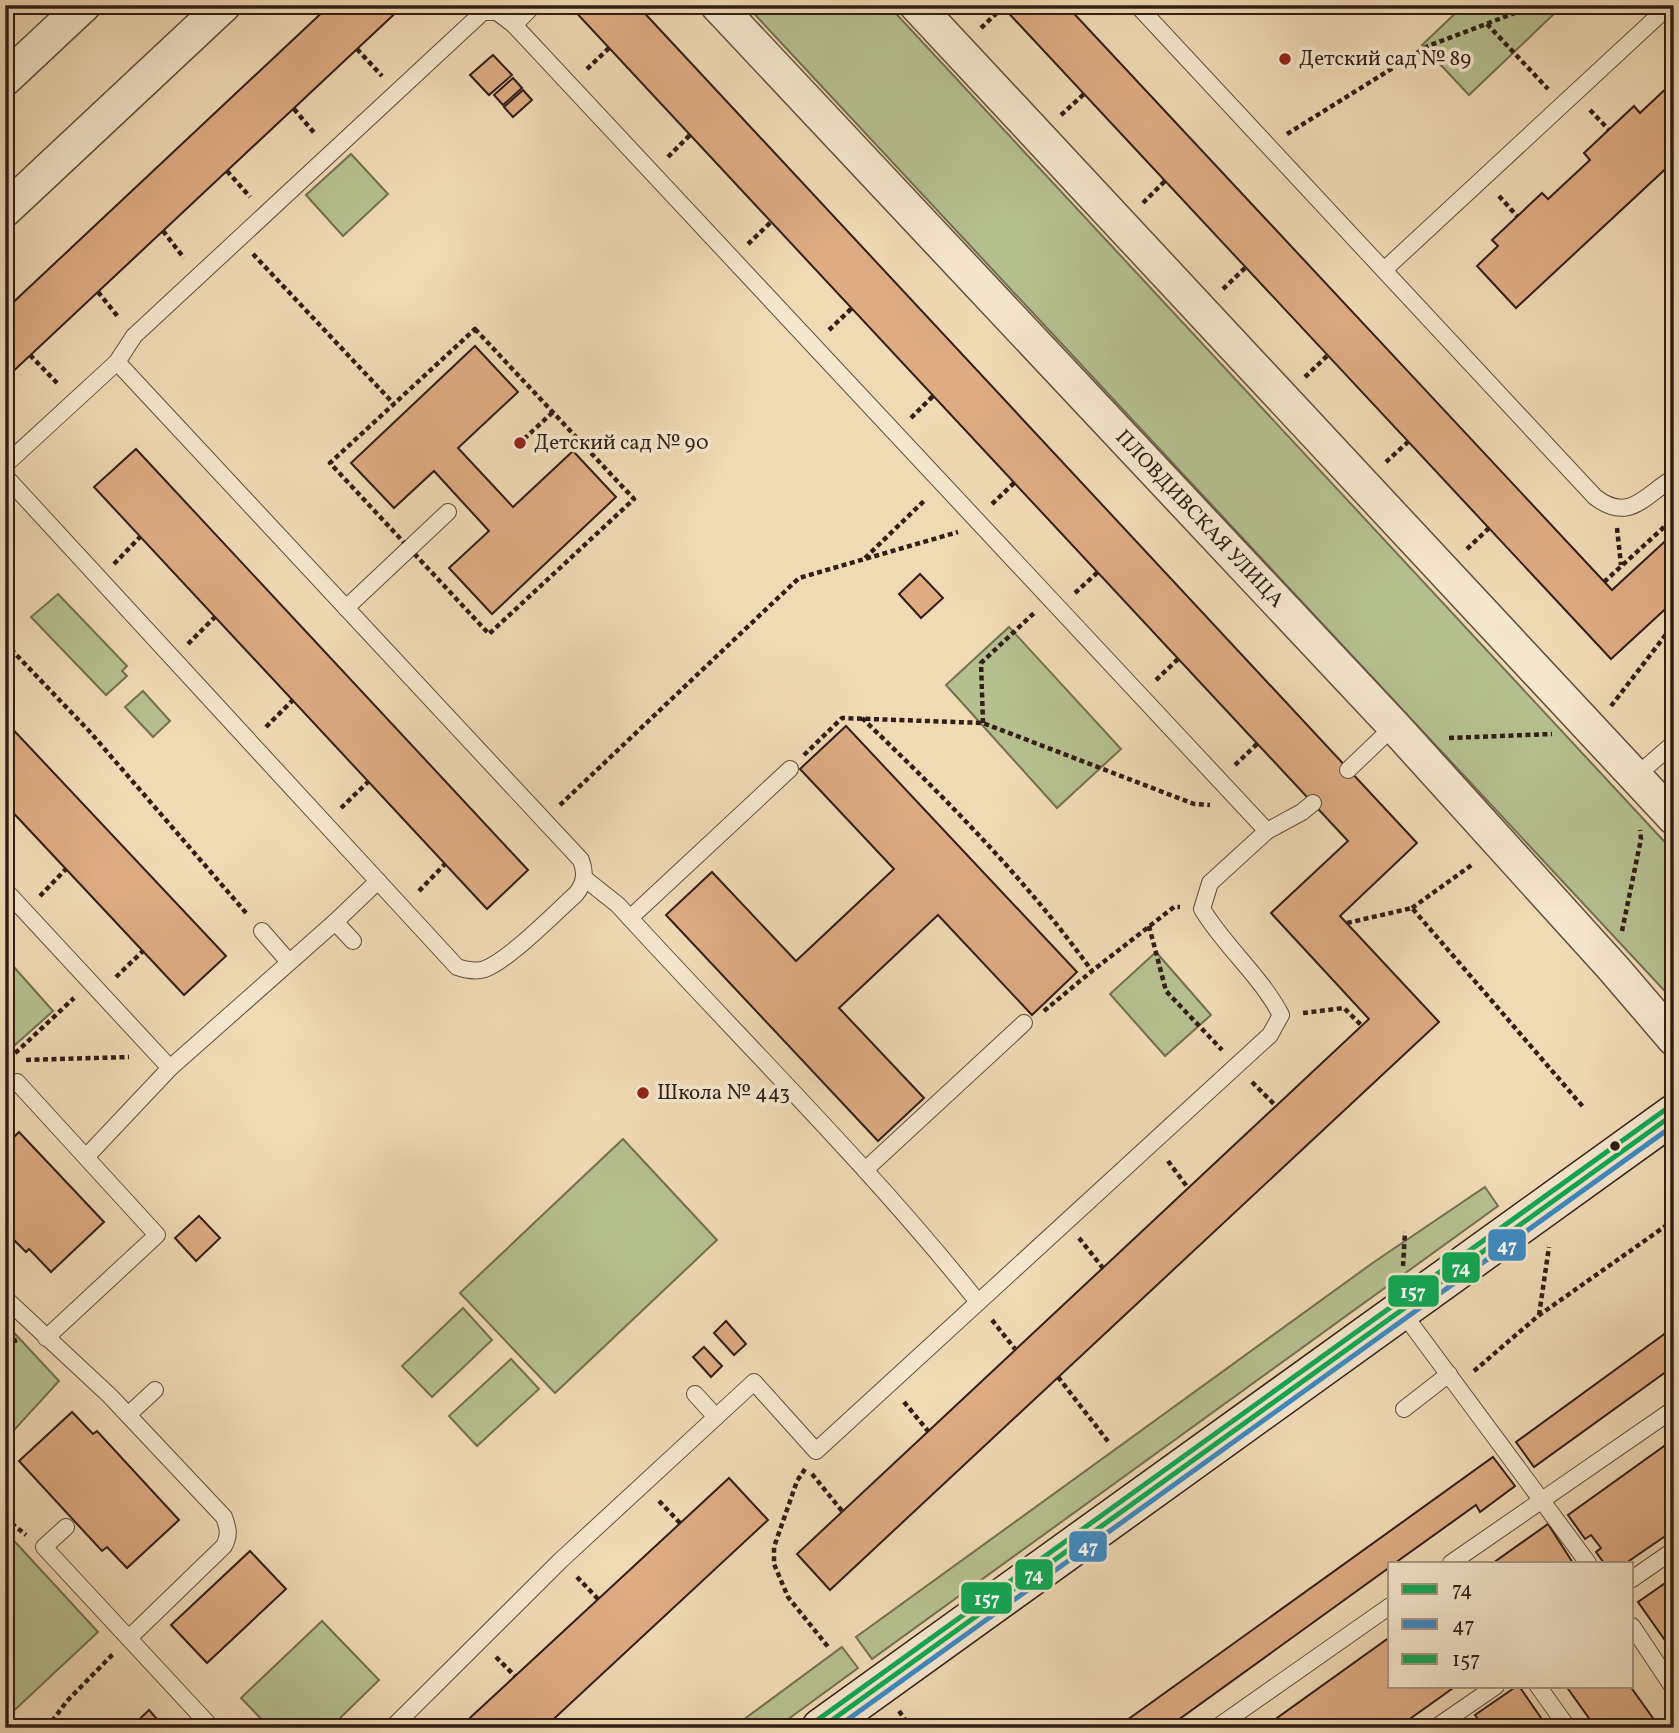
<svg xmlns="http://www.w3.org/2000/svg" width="1679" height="1733" viewBox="0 0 1679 1733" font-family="Vollkorn,serif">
	<rect width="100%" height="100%" fill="#f0dab4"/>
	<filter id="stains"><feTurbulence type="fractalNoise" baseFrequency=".00286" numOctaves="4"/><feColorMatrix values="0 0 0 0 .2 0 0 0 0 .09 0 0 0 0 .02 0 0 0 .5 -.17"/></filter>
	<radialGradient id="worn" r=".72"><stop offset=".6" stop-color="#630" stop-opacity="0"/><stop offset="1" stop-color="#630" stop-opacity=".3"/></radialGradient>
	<g fill="#b6c08f" stroke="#746f53" stroke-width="2">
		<path d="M746,5H888L1674,852V1001Z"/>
		<path d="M1464,5H1550L1556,12L1469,95L1422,45Z"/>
		<path d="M351,154L388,194L343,236L306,195Z"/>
		<path d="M58,594L127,666L122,671L127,676L106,695L31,617Z"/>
		<path d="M1009,627L1121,749L1057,808L946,685Z"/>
		<path d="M143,691L170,721L153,737L125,707Z"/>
		<path d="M1156,952L1211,1015L1165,1056L1110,994Z"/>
		<path d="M5,957L53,1011L5,1054Z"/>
		<path d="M623,1139L717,1240L555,1393L460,1293Z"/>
		<path d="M1485,1187L1498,1206L872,1659L856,1637L1374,1262Z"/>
		<path d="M463,1308L492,1340L432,1397L402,1366Z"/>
		<path d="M5,1323L59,1381L5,1440Z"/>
		<path d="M511,1359L539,1389L477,1446L449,1416Z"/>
		<path d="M5,1531L98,1632L5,1719Z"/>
		<path d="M322,1621L379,1680L330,1728H270L241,1698Z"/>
		<path d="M842,1647L858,1668L776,1728H732Z"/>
	</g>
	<g fill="#deab83" stroke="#311e17" stroke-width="2">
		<path d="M330,5H404L5,379V310Z"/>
		<path d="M637,5L1417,843L1340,916L1439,1022L830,1590L797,1554L1369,1019L1271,913L1348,841L570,6Z"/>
		<path d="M1001,5H1066L1612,590L1674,533V601L1611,659Z"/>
		<path d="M493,55L512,75L489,95L470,75Z"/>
		<path d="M513,78L522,88L503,105L494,95Z"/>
		<path d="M1674,81V161L1516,308L1477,266L1498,246L1492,240L1542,193L1548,199L1590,160L1584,153L1634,106L1640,113Z"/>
		<path d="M523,90L532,100L513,117L504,107Z"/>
		<path d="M475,346L518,392L458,448L513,507L573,451L616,497L492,614L449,568L489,531L434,471L394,508L351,463Z"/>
		<path d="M136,449L528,870L487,909L94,487Z"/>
		<path d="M920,574L943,598L921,618L899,594Z"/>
		<path d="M5,721L226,956L184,995L5,804Z"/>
		<path d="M846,726L1077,972L1032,1015L938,915L839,1008L924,1098L878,1141L666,915L712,872L796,961L894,869L800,769Z"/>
		<path d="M5,1125L15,1136L19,1132L104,1222L51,1272L29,1249L26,1252L5,1231Z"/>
		<path d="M199,1216L220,1238L196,1261L175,1238Z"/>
		<path d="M726,1321L746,1344L734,1355L714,1333Z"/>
		<path d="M1674,1327V1366L1534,1467L1516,1442Z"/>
		<path d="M704,1347L722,1366L711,1377L693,1357Z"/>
		<path d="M72,1412L93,1434L97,1431L179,1520L127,1568L107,1547L102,1551L19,1461Z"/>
		<path d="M1674,1439V1530L1626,1563H1604L1596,1552L1601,1548L1591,1535L1585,1539L1568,1515Z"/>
		<path d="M1493,1457L1515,1486L1480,1512L1476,1505L1395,1563H1390V1567L1167,1728H1116Z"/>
		<path d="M729,1478L768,1520L544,1728H459Z"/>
		<path d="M1548,1524L1573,1563H1493Z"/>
		<path d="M250,1551L286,1589L207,1663L171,1625Z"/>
		<path d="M1674,1577V1653L1638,1602Z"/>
		<path d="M1390,1637V1686H1456L1397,1728H1263Z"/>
		<path d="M1517,1686H1519L1548,1728H1485L1475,1715Z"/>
		<path d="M1566,1686H1630L1660,1728H1596Z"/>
		<path d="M149,1710L165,1728H130Z"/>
	</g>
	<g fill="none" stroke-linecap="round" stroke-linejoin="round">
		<defs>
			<g id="lane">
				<path d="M1137,5L1595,497C1630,524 1645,494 1674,478"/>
				<path d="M514,25L534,5"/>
				<path d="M1384,270L1670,5"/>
				<path d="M5,465L117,362L134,336L483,12H497L514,25L1267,831"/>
				<path d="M5,476L457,967C466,970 476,972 485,969C510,959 554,914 576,894C585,883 586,873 581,860L117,362"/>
				<path d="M346,608L448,512"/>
				<path d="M1348,770L1394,726"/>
				<path d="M1636,776L1674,743"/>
				<path d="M584,878L618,905C738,1037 867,1163 978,1302"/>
				<path d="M5,890L170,1068"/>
				<path d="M630,918L790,769"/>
				<path d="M335,922L353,941"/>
				<path d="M262,931L289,962"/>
				<path d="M17,1082L157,1235L46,1338"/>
				<path d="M87,1156L170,1068L335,922L378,881"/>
				<path d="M865,1170L1024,1023"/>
				<path d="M5,1298L110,1396L224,1517C228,1528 230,1535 224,1546L129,1638"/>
				<path d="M1400,1309L1588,1563"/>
				<path d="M695,1394L716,1417"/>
				<path d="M1404,1409L1449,1374"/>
				<path d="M128,1415L155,1390"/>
				<path d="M66,1527L44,1547L212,1728"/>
				<path d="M1451,1563L1674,1409"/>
				<path d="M1632,1579L1674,1550"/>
				<path d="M1632,1626L1674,1689"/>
				<path d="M1538,1686L1568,1728"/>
				<path d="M849,1707L864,1728"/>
				<path d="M392,1728L561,1560L754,1382L816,1451L1270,1035L1281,1015C1260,975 1225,947 1202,909L1210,883L1267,831L1302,812L1313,803"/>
				<path d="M1216,1728L1390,1606"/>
				<path d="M1435,1728L1496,1686"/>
			</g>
			<g id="street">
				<path id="s1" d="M717,5L1394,726L1614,969L1674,1039"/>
				<path d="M916,5L1674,818"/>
				<path d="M5,79L84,5"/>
				<path d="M5,210L224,5"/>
			</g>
			<path id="secondary" d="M821,1728L1674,1114"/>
		</defs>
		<use href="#lane" stroke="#614d3e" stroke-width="18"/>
		<use href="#street" stroke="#614d3e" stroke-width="36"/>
		<use href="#secondary" stroke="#311e17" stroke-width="41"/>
		<g stroke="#311e17" stroke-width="4.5" stroke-dasharray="5 3.5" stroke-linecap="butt">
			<path d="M1487,24L1548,89"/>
			<path d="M981,28L1003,7"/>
			<path d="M357,49L382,76"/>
			<path d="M587,69L609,48"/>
			<path d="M294,109L316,135"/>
			<path d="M1590,110L1609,130"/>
			<path d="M1061,115L1084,94"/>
			<path d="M1287,134L1428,46L1536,5"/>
			<path d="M668,157L690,135"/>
			<path d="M227,171L250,197"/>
			<path d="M1499,196L1517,216"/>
			<path d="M1143,203L1165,181"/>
			<path d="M163,231L184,258"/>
			<path d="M748,244L771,222"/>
			<path d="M253,254L394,404"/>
			<path d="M1223,289L1245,268"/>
			<path d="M98,292L119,318"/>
			<path d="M475,329L634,499L489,634L330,463Z"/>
			<path d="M829,330L852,308"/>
			<path d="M30,355L59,385"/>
			<path d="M1305,377L1327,356"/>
			<path d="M911,418L933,396"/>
			<path d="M524,439L553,412"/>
			<path d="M1386,462L1408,442"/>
			<path d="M992,504L1014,483"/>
			<path d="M1617,528L1621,565"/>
			<path d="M1467,549L1489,528"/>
			<path d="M865,558L926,499"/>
			<path d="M114,564L140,537"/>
			<path d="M1604,582L1674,518"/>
			<path d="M1075,593L1098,572"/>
			<path d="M5,643L90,732L247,914"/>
			<path d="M188,644L215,617"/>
			<path d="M1156,680L1178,659"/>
			<path d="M1611,706L1674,624"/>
			<path d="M862,718C944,797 1025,878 1092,971"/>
			<path d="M983,723L981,663L1034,613"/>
			<path d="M266,727L293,700"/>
			<path d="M1449,738L1552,734"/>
			<path d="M804,755L842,718L983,723L1194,804L1210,805"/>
			<path d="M1235,765L1257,744"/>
			<path d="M560,805L799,578L958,532"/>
			<path d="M341,808L368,782"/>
			<path d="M419,891L445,864"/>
			<path d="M40,896L66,869"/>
			<path d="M1412,908L1473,864"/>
			<path d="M1347,923L1412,908L1584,1108"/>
			<path d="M1149,926L1166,991L1222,1050"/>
			<path d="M1622,931L1641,839L1640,830"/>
			<path d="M116,977L143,951"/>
			<path d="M1044,1011L1092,971L1174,907H1180"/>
			<path d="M1303,1013L1344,1008L1362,1026"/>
			<path d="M9,1059L74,998"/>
			<path d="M26,1060L129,1057"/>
			<path d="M1252,1082L1276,1106"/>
			<path d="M1168,1161L1188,1188"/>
			<path d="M1079,1238L1103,1268"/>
			<path d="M1403,1266L1405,1232"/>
			<path d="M1539,1315L1549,1247"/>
			<path d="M992,1320L1015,1349"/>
			<path d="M5,1344L17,1340"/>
			<path d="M1474,1371L1538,1316L1674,1220"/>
			<path d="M1058,1377L1110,1444"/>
			<path d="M904,1402L928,1431"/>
			<path d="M805,1469L797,1481L774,1547V1564L788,1597L829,1648"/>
			<path d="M812,1474L842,1511"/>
			<path d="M659,1501L680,1523"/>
			<path d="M5,1518L26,1535"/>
			<path d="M577,1577L598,1599"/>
			<path d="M496,1657L515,1676"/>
			<path d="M899,1711L911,1728"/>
			<path d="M47,1728L67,1701L113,1654"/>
		</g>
		<use href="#lane" stroke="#f5e7ce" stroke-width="16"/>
		<use href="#street" stroke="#f5e7ce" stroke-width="33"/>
		<use href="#secondary" stroke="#f5e7ce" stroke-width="38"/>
		<defs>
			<path id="bus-1" d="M821,1728L1674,1114"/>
			<path id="bus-2" d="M836,1728L1674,1125"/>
			<path id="bus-3" d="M816,1721L1669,1107"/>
		</defs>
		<use href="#bus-1" stroke="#f5e7ce" stroke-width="10"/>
		<use href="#bus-2" stroke="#f5e7ce" stroke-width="10"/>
		<use href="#bus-3" stroke="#f5e7ce" stroke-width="10"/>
		<use href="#bus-1" stroke="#10a855" stroke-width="5"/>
		<use href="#bus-2" stroke="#3d8ac2" stroke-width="5"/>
		<use href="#bus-3" stroke="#10a855" stroke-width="5"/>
	</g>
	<g fill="#8f2418" stroke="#f5e7ce" stroke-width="2.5">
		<circle cx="1285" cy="59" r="7"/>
		<circle cx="520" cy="443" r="7"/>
		<circle cx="643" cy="1093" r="7"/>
	</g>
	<circle fill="#311e17" stroke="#f5e7ce" stroke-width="2.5" cx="1615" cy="1146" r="6"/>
	<g text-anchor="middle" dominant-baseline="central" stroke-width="7" stroke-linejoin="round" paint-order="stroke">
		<g font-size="21" fill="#311e17" stroke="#f5e7ce" text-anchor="start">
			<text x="1299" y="59">Детский сад № 89</text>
			<text x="534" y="443">Детский сад № 90</text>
			<text x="657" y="1093">Школа № 443</text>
		</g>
		<g font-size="21" fill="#311e17" stroke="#f5e7ce">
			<text stroke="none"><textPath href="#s1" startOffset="705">ПЛОВДИВСКАЯ УЛИЦА</textPath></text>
		</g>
	</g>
	<g stroke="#f5e7ce" stroke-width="2.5">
		<rect x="1487" y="1228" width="40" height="34" rx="7" fill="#3d8ac2"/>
		<rect x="1441" y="1251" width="40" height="33" rx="7" fill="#10a855"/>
		<rect x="1387" y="1274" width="53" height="34" rx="7" fill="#10a855"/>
		<rect x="1068" y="1530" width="40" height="33" rx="7" fill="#3d8ac2"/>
		<rect x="1014" y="1558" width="40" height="33" rx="7" fill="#10a855"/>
		<rect x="960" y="1581" width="53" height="34" rx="7" fill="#10a855"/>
	</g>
	<g font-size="19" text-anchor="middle" font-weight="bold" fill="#fff">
		<text x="1507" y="1252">47</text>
		<text x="1461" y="1274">74</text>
		<text x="1413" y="1298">157</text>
		<text x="1088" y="1553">47</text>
		<text x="1034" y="1581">74</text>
		<text x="987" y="1605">157</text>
	</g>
	<rect width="1679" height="1733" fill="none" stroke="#f0dab4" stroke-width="28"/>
	<rect x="7" y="7" width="1665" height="1719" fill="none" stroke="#311e17" stroke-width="3.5"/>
	<rect x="14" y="14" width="1651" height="1705" fill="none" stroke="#311e17" stroke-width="2"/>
	<rect x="1388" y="1562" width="245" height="126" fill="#f5e7ce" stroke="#a79785" stroke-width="2"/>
	<rect x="1402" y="1584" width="35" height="10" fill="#10a855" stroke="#a79785" stroke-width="2"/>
	<text x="1452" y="1596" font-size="21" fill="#311e17">74</text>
	<rect x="1402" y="1619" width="35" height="10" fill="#3d8ac2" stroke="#a79785" stroke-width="2"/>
	<text x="1452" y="1632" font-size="21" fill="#311e17">47</text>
	<rect x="1402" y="1654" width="35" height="10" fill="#10a855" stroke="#a79785" stroke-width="2"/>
	<text x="1452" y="1666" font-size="21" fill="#311e17">157</text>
	<rect width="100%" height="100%" filter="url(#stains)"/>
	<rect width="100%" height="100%" fill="url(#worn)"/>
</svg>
